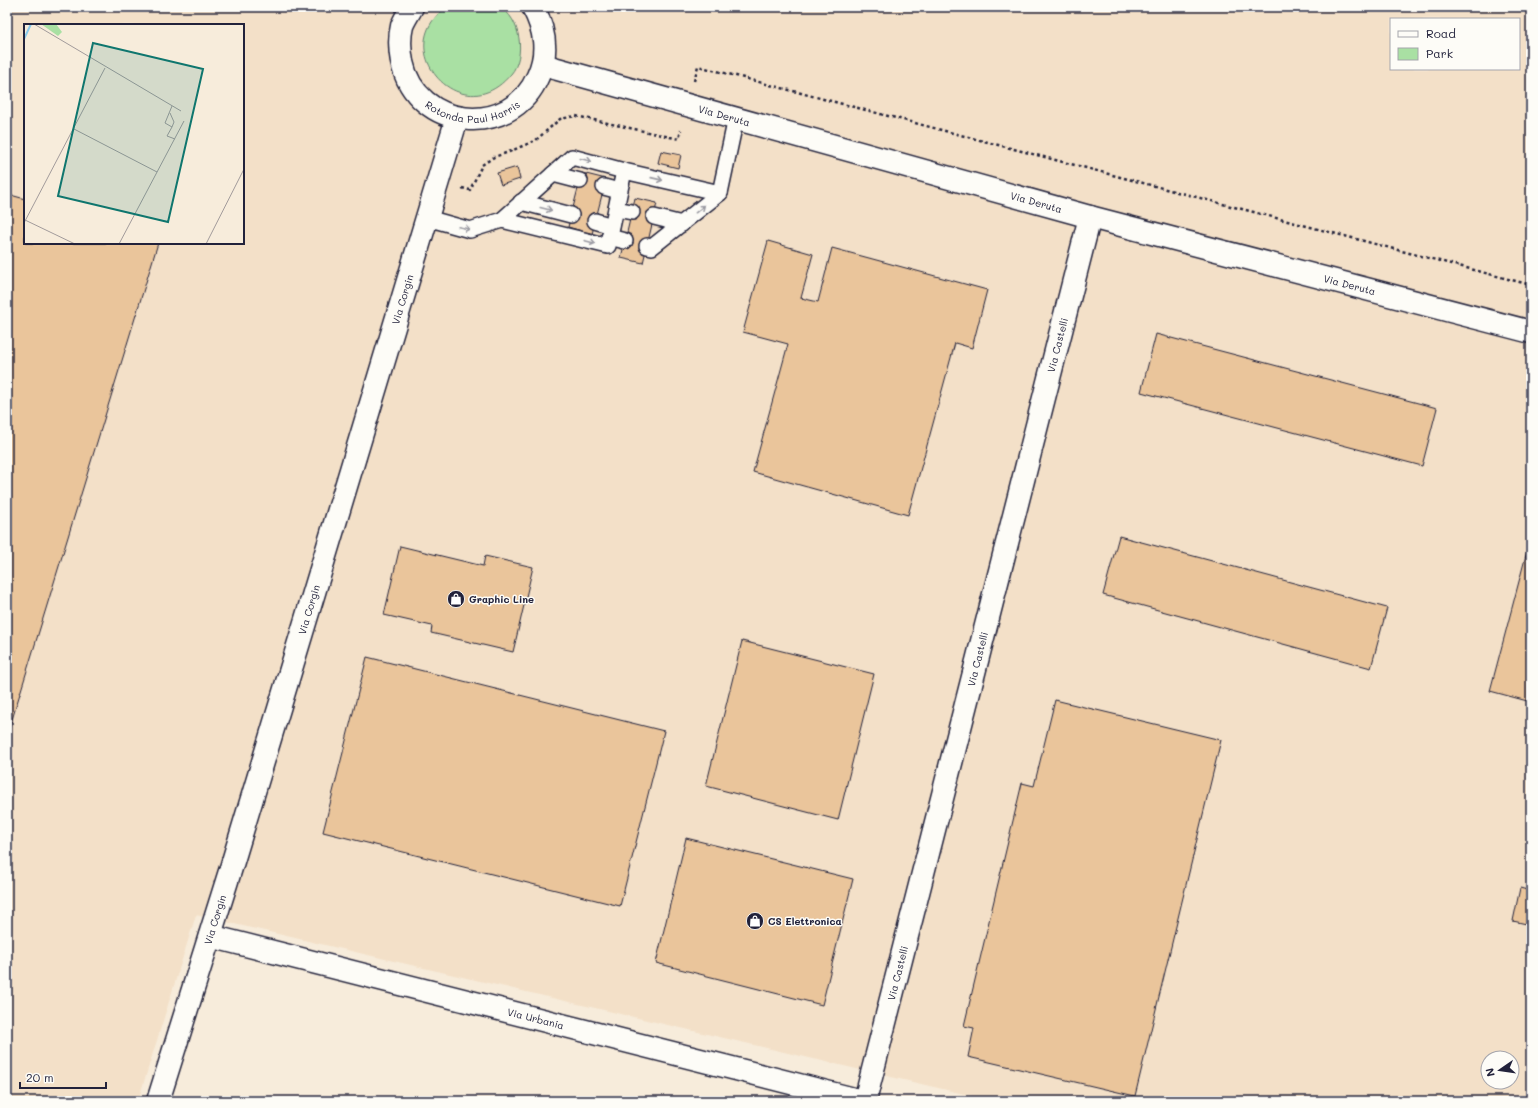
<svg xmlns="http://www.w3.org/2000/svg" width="1538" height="1108" viewBox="0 0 1538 1108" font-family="Mali,sans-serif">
	<rect width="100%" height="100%" fill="#f7ecdb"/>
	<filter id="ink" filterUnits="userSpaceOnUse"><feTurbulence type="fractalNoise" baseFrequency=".025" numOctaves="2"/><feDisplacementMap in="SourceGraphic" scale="8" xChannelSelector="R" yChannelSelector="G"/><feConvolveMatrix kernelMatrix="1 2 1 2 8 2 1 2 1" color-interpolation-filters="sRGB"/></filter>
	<g filter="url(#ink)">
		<path fill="#f3e0c8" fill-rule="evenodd" d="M7,7H1531V1101H994L196,915L138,1101H7ZM1391,19H1519V69H1391ZM25,25H243V243H25ZM1488,1058H1512V1082H1488Z"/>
		<path fill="#a9e0a3" stroke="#66816f" d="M447,7C457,7 492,4 499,7C521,17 526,57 511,74C462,134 387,48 447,7Z"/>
		<g fill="#eac59b" stroke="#22223b">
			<path d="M661,151L681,155L678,168L658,163Z"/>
			<path d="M517,167L520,179L501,185L497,173Z"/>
			<path d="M582,173L606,179L592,234L568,227Z"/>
			<path d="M7,194L25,199V243H158L7,736Z"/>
			<path d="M635,198L657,203L643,263L621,258Z"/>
			<path d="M768,241L813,254L801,298L818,302L832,248L987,290L972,348L955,343L908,515L753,472L788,344L743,332Z"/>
			<path d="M1156,334L1437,408L1422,466L1141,392Z"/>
			<path d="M1119,536L1387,608L1371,668L1103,595Z"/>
			<path d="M1531,536V702L1490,691Z"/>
			<path d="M400,546L483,566L485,556L533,567L513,652L431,633L432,626L384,615Z"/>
			<path d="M742,641L874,674L838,820L706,786Z"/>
			<path d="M367,657L664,731L620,906L323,832Z"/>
			<path d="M1055,700L1221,740L1135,1096L968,1057L974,1028L964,1026L1022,783L1034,786Z"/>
			<path d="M686,838L853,879L822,1005L656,963Z"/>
			<path d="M1520,888L1531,891V925L1513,921Z"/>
		</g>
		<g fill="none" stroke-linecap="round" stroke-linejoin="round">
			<defs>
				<g id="service">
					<path d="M553,174L580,181"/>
					<path d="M604,187L619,191"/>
					<path d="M521,202L571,215"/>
					<path d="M616,209L632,212"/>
					<path d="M654,217L682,224"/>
					<path d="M427,218L470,230L502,220L608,246L624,171L720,193L736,118"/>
					<path d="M502,220L572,157L624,171"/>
					<path d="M595,221L612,226"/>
					<path d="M609,237L625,241"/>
					<path d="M647,246L652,247L720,193"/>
				</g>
				<g id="minor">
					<path id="s1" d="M412,7C409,13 404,20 402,26C399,38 400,51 402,62C416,130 511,140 538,76C549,52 545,30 533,7"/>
					<path id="s2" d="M543,65L1090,217L1531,332"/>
					<path id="s3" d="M210,936L862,1101"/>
					<path id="s4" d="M158,1101L231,868L457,118"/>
					<path id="s5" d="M865,1101L1090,217"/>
				</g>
			</defs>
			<use href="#service" stroke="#22223b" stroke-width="18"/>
			<use href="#minor" stroke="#22223b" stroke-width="25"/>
			<g stroke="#22223b" stroke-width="2.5" stroke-dasharray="3 3" stroke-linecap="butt">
				<path d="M694,81L698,66L1531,285"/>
				<path d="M462,188L470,190L482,165L494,157L509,152L536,140L560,119L576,116L679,139L681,130"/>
			</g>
			<use href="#service" stroke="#fdfcf7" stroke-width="15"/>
			<use href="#minor" stroke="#fdfcf7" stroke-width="22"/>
		</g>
		<defs><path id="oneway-shaft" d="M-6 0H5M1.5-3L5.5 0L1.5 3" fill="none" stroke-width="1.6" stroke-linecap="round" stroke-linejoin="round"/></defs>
		<g stroke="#9a9aa2">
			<use href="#oneway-shaft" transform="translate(586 160) rotate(15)"/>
			<use href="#oneway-shaft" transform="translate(657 179) rotate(13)"/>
			<use href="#oneway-shaft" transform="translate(546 209) rotate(14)"/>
			<use href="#oneway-shaft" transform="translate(700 209) rotate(-39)"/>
			<use href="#oneway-shaft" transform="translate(464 228) rotate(12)"/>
			<use href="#oneway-shaft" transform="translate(590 242) rotate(14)"/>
		</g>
	</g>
	<defs>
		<symbol id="shop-disc" viewBox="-11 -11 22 22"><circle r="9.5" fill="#22223b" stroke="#fdfcf7"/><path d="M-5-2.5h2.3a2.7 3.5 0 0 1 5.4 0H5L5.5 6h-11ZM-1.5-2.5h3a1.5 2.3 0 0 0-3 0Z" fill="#fff"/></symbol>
	</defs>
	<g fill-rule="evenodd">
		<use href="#shop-disc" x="446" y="589" width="20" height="20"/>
		<use href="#shop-disc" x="745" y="911" width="20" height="20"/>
	</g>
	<g text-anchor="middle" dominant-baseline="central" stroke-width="3" stroke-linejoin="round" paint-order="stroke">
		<g font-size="10" fill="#22223b" stroke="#fdfcf7">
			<text stroke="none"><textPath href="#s1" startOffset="156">Rotonda Paul Harris</textPath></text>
			<text stroke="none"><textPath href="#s2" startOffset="188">Via Deruta</textPath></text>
			<text stroke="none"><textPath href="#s2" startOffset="512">Via Deruta</textPath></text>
			<text stroke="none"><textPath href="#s2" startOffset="836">Via Deruta</textPath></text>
			<text stroke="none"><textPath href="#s4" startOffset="838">Via Corgin</textPath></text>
			<text stroke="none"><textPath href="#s5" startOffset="780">Via Castelli</textPath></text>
			<text stroke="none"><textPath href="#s4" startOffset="514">Via Corgin</textPath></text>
			<text stroke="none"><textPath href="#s5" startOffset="456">Via Castelli</textPath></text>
			<text stroke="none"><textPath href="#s4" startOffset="190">Via Corgin</textPath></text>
			<text stroke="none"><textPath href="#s5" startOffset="132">Via Castelli</textPath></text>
			<text stroke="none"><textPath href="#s3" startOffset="336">Via Urbania</textPath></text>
		</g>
		<g font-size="10" font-weight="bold" fill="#22223b" stroke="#fdfcf7" text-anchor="start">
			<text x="469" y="599">Graphic Line</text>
			<text x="768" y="921">CS Elettronica</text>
		</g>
	</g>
	<g transform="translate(24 24)">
		<rect width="220" height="220" fill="#f7ecdb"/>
		<path d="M17,0H32L38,8L34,12Z" fill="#a9e0a3"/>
		<path fill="none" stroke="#8bcbec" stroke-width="2" d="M0,15L7,0"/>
		<path fill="none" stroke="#a29b9b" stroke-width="1" d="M10,0L157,87M148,82L141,99L148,103L143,112L151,115M146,89L150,98L148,103M50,105L133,148M1,196L51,220M0,199L81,44M95,220L160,97M182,220L220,145"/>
		<path fill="#0f766e" fill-opacity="0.15" stroke="#0f766e" stroke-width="2" d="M69,19L179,45L144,198L34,172Z"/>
		<rect width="220" height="220" fill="none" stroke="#22223b" stroke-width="2"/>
	</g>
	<rect width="1538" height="1108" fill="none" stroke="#fdfcf7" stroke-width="24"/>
	<rect x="12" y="12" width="1514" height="1084" fill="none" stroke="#22223b" stroke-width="1.5" filter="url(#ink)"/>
	<rect x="1390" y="18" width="130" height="52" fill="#fdfcf7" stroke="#a5a5ac"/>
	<rect x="1398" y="31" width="20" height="6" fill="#fdfcf7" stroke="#a5a5ac"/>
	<text x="1426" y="38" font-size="12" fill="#22223b">Road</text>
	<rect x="1398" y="48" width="20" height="12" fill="#a9e0a3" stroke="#a5a5ac"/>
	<text x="1426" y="58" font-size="12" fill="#22223b">Park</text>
	<g transform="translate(1500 1070) rotate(257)"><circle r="19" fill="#fdfcf7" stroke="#a5a5ac"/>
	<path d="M0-3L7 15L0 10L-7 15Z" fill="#22223b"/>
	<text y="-6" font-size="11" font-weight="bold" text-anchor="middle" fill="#22223b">N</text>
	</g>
	<path d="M20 1082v6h86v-6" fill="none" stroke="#22223b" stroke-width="2"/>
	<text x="26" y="1082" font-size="12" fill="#22223b" stroke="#fdfcf7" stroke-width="3" paint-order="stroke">20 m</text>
</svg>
